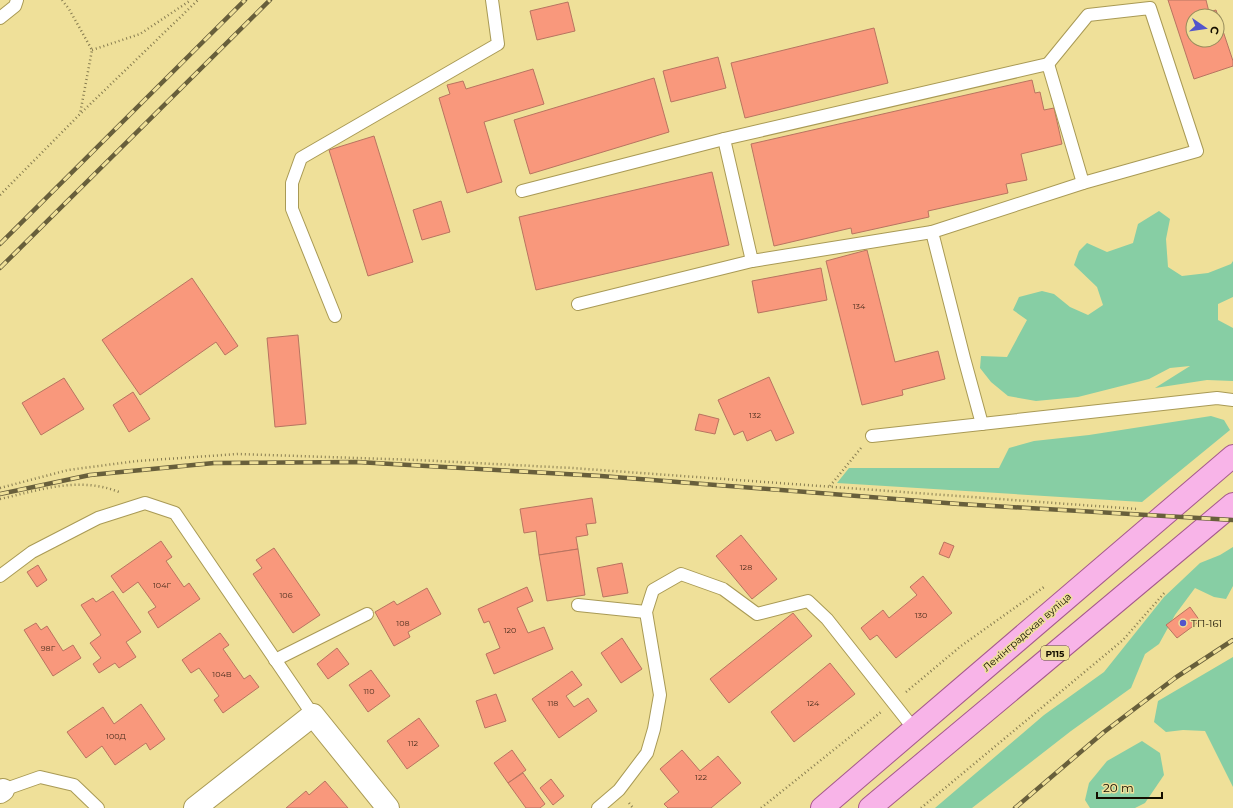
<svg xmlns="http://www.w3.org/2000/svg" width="1233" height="808" viewBox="0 0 1233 808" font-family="Montserrat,sans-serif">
	<rect width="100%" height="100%" fill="#efe099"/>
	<g fill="#87cea4">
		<path d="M1159,211L1170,219L1166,239L1168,267L1182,276L1208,273L1231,264L1233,261V297L1218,304V320L1233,328V381L1207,380L1155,388L1190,366L1170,368L1149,379L1078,397L1036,401L1008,396L991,382L980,368L981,356L1007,357L1027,320L1013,310L1019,297L1042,291L1054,294L1070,307L1088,315L1103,305L1097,287L1074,265L1079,251L1087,243L1107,252L1133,243L1138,224Z"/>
		<path d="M1211,416L1224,420L1230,430L1142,502L837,483L849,468H999L1009,448L1034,441L1089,435Z"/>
		<path d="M1233,547V586L1226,599L1214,597L1195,588L1175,615L1159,644L1145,654L1131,688L1071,731L972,808H935L1044,715L1104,672L1164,597L1200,563L1220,555Z"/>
		<path d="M1233,657V787L1205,731L1183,730L1166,732L1154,722L1158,701Z"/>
		<path d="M1142,741L1160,753L1164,775L1145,803L1135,808H1090L1085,800L1089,783L1107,761Z"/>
	</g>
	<g fill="#f9987c" stroke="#b87460" fill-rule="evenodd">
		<path d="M1168,0H1206L1209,12L1216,10L1233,61V66L1194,79ZM1193,16H1217V40H1193Z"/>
		<path d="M568,2L575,31L537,40L530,11Z"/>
		<path d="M874,28L888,83L745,118L731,63Z"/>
		<path d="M718,57L726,88L671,102L663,71Z"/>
		<path d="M533,69L544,104L484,122L502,182L467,193L439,98L450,94L447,85L463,81L466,89Z"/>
		<path d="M654,78L669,132L530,174L514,120Z"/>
		<path d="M1032,80L1035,93L1040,92L1044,110L1054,108L1062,144L1021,154L1027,180L1006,184L1008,193L928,211L929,217L852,234L851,228L774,246L751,144Z"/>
		<path d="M374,136L413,262L368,276L329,150Z"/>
		<path d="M712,172L729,245L536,290L519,217Z"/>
		<path d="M441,201L450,232L422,240L413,210Z"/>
		<path d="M867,250L895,362L938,351L945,379L902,390L903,395L862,405L826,261Z"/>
		<path d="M821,268L827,300L758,313L752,281Z"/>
		<path d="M192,278L238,346L225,355L216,342L140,395L102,340Z"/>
		<path d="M298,335L306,424L275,427L267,338Z"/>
		<path d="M769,377L794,433L776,441L771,430L747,441L743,431L734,435L718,400Z"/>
		<path d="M64,378L84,409L41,435L22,403Z"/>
		<path d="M133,392L150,419L129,432L113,405Z"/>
		<path d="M699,414L719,419L715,434L695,430Z"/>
		<path d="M592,498L596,523L586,524L588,535L576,537L578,549L539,555L536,531L524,533L520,509Z"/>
		<path d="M741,535L777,579L752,599L716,556Z"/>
		<path d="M161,541L172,557L166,561L184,587L189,583L200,599L158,628L148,612L156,607L138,582L123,593L111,576Z"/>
		<path d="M944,542L954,546L949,558L939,554Z"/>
		<path d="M274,548L320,615L293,633L253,574L262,568L256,560Z"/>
		<path d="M578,549L585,595L547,601L539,555Z"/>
		<path d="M622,563L628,593L603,597L597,568Z"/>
		<path d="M38,565L47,580L37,587L27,572Z"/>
		<path d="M923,576L952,613L896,658L877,635L870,640L861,628L883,610L889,618L917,595L910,587Z"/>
		<path d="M527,587L533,601L517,608L528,633L544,627L553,649L494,674L486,654L500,648L489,621L484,623L478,609Z"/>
		<path d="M427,588L441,614L408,632L410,637L394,646L375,612L394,601L397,605Z"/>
		<path d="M113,591L141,632L126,642L136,657L119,668L115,663L99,673L93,664L101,658L90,643L101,635L81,605L93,598L96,602Z"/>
		<path d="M1190,607L1200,621L1177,638L1166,625Z"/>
		<path d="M793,613L812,636L729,703L710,679Z"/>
		<path d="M36,623L41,630L47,626L63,651L73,645L81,658L53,676L24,630Z"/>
		<path d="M220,633L229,645L223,649L244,679L250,675L259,687L223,713L214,700L219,696L199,668L191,673L182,660Z"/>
		<path d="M622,638L642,669L621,683L601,653Z"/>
		<path d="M337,648L349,664L328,679L317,664Z"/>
		<path d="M830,663L855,694L794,742L771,712Z"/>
		<path d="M371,670L390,696L368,712L349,685Z"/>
		<path d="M572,671L582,685L566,696L574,707L588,698L597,711L559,738L532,699Z"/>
		<path d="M496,694L506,721L485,728L476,701Z"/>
		<path d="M141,704L165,739L150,750L146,743L115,765L102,746L86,758L67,732L103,707L114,724Z"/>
		<path d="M419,718L439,746L407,769L387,741Z"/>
		<path d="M512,750L526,770L508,783L494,763Z"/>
		<path d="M682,750L700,771L718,756L741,783L711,808H668L664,804L679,792L660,769Z"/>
		<path d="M523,773L545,804L540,808H526L508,783Z"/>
		<path d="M551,779L564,796L553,805L540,788Z"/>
		<path d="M325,781L348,808H286L306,791L309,795Z"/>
	</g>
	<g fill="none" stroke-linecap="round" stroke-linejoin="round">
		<defs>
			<g id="service">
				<path d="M0,18L15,6L17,0"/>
				<path d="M522,191L724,139"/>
				<path d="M932,232L752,261L724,139L1048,64L1083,183"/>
				<path d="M578,304L752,261"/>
				<path d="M335,316L292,209V183L301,158L498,44L492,0"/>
				<path d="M982,424L964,358L932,232L1083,183L1197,151L1150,8L1088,15L1048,64"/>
				<path d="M872,436L1217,398L1233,400"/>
				<path d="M0,576L32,552L98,518L145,503L175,513L313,715"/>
				<path d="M578,605L646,612"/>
				<path d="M275,660L367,614"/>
				<path d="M0,787L3,790L40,777L74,785L98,808"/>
				<path d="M598,808L619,790L647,753L654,729L660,695L646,612L653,590L681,574L723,589L757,614L808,601L827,619L914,729"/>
			</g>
			<g id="minor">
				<path d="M0,792L3,790"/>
				<path d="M195,808L313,715L388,808"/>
			</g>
			<g id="primary">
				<path d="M822,808L1233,456"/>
				<path d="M870,808L1233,504"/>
			</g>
		</defs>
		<use href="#service" stroke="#a99a55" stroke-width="14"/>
		<use href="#minor" stroke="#a99a55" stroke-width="24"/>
		<use href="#primary" stroke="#a5598c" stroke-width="24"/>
		<g stroke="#877c50" stroke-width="2.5" stroke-dasharray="1 3" stroke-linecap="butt">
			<path d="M62,0L69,9L92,50L80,114"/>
			<path d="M92,50L140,34L191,0"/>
			<path d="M0,195L80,114L198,0"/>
			<path d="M830,486L861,448"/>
			<path d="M0,488L68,470L137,461L238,454L417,460L572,468L1137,509"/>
			<path d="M0,499C40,490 79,476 119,492"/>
			<path d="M906,692L961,646L1044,587"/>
			<path d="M629,803L633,808"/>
			<path d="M761,808L881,712"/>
			<path d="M921,808L1123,640L1166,591"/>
		</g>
		<use href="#service" stroke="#fff" stroke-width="12"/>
		<use href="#minor" stroke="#fff" stroke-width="22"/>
		<use href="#primary" stroke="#f8b4e8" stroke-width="22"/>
		<defs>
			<g id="rail">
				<path d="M0,244L245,0"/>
				<path d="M0,268L270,0"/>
				<path d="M0,494L90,475L214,463L357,462L601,476L959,504L1233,520"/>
				<path d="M1015,808L1104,732L1175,678L1233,640"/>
			</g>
		</defs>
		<use href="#rail" stroke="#685f3b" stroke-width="4.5"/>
		<use href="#rail" stroke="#efe099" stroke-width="3" stroke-dasharray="9" stroke-linecap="butt"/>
	</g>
	<circle fill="#5355cc" stroke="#efe099" stroke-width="1.5" cx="1183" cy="623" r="4"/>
	<g text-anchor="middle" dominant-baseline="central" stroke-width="3" stroke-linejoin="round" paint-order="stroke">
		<g font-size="8" fill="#4d301f">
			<text x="859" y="306">134</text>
			<text x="755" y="415">132</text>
			<text x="746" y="567">128</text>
			<text x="162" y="585">104Г</text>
			<text x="286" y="595">106</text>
			<text x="921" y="615">130</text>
			<text x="403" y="623">108</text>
			<text x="510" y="630">120</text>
			<text x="48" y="648">98Г</text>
			<text x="222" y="674">104В</text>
			<text x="369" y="691">110</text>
			<text x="553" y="703">118</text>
			<text x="813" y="703">124</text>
			<text x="116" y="736">100Д</text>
			<text x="413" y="743">112</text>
			<text x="701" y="777">122</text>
		</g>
		<rect fill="#efe099" stroke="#564d2e" stroke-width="1" x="1041" y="646" width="28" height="14" rx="3"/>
		<g font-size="9" font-weight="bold" fill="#140e00">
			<text x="1055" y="653">Р115</text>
		</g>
		<g font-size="10" fill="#140e00" stroke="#efe099" text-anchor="start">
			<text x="1191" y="623">ТП-161</text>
		</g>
		<g font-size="10" fill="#140e00" stroke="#efe099">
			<text transform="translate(1027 632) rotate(-41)">Ленінградская вуліца</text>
		</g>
	</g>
	<g transform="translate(1205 28) rotate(103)"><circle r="19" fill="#efe099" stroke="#978c5c"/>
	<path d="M0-3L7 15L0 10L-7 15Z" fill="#5355cc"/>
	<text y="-6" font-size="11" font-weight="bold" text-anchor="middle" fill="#140e00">С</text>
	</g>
	<path d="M1097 792v6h65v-6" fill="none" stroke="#140e00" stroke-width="2"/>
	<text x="1103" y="792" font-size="12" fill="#140e00" stroke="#efe099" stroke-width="3" paint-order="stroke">20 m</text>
</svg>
